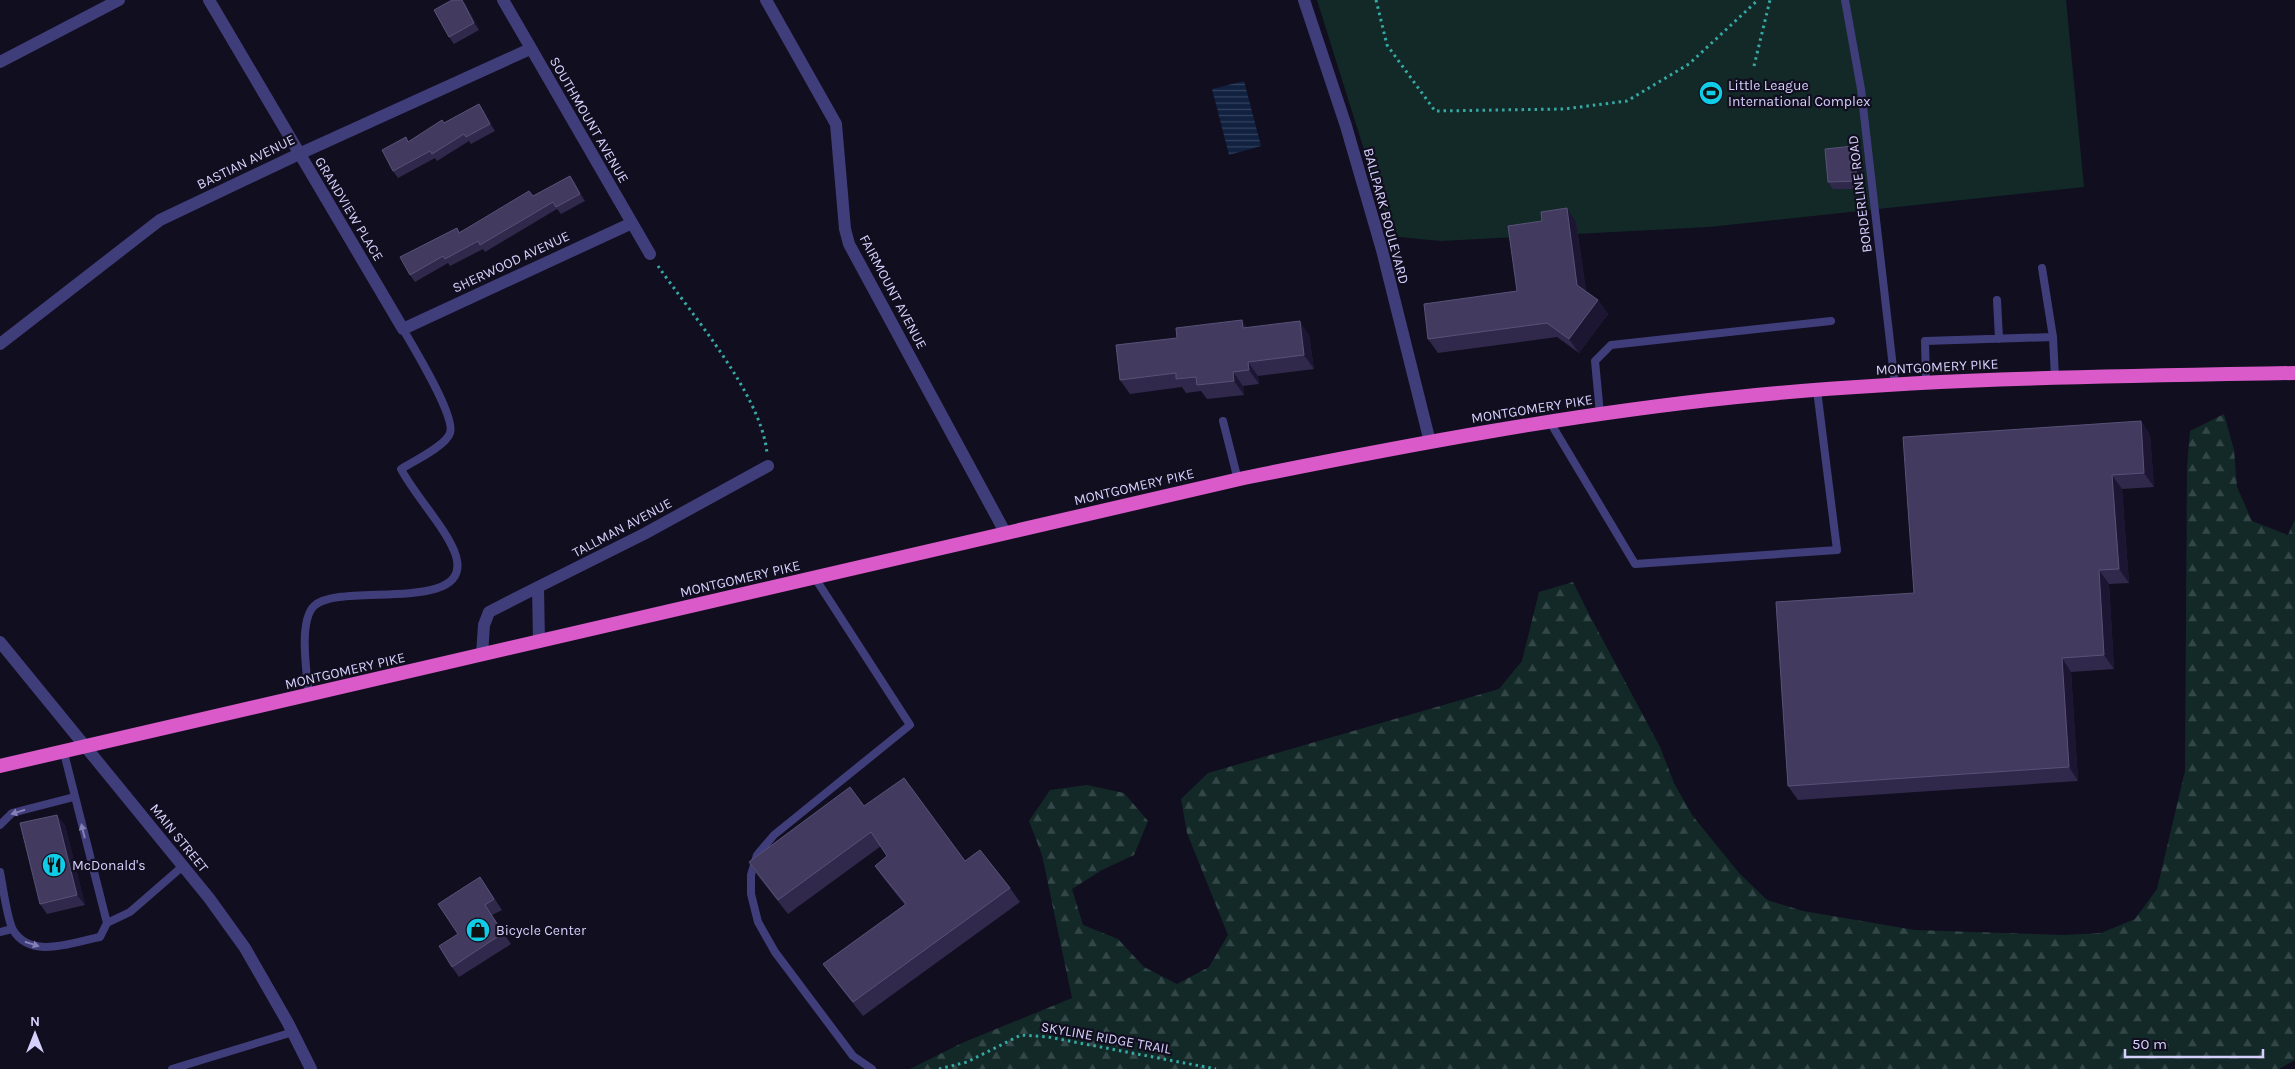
<svg xmlns="http://www.w3.org/2000/svg" width="2295" height="1069" font-family="Karla,sans-serif">
<style>
.forest{fill:url(#forest-firs)}
.park{fill:#122928}
.water{fill:url(#water-rules)}
.lines{fill:none;stroke-linecap:round;stroke-linejoin:round}
.path{stroke:#36a9a5;stroke-width:3;stroke-dasharray:2.5 4;stroke-linecap:butt}
.service{stroke:#403d7b;stroke-width:8}
.minor{stroke:#403d7b;stroke-width:12}
.trunk{stroke:#d95ac8;stroke-width:14}
.wall{fill:#30294c}
.shaded-wall{fill:#1c1632}
.building{fill:#423b5f;stroke:#595278}
.oneway{fill:#847fb5}
.labels{text-anchor:middle;dominant-baseline:central;stroke-width:4.5;stroke-linejoin:round;paint-order:stroke}
.poi-label{font-size:14px;fill:#d6d0fc;stroke:#110e1f;text-anchor:start}
.street-label{font-size:14px;fill:#d6d0fc;stroke:#110e1f}
</style>
<defs>
<pattern id="forest-firs" width="22" height="20" patternUnits="userSpaceOnUse" patternTransform="scale(1.25)"><rect width="22" height="20" fill="#122928"/><path d="M5 1l3.5 6h-7zM16 11l3.5 6h-7z" fill="#344748"/></pattern>
<pattern id="water-rules" width="6" height="5" patternUnits="userSpaceOnUse" patternTransform="scale(1.25)"><rect width="6" height="5" fill="#112241"/><path d="M0 2.5h6" fill="none" stroke="#33415d"/></pattern>
</defs>
<rect width="100%" height="100%" fill="#110e1f"/>
<path class="forest" d="M 2224,414 L 2234,450 L 2237,487 L 2252,521 L 2288,535 L 2295,519 L 2295,1060 L 2279,1069 L 910,1069 L 962,1043 L 1072,998 L 1042,855 L 1029,821 L 1050,790 L 1087,785 L 1124,793 L 1148,821 L 1134,855 L 1102,870 L 1072,889 L 1083,925 L 1118,939 L 1144,967 L 1177,984 L 1209,967 L 1228,935 L 1187,833 L 1181,799 L 1208,773 L 1499,689 L 1522,661 L 1539,592 L 1573,582 L 1590,616 L 1660,747 L 1674,783 L 1692,815 L 1739,873 L 1767,900 L 1803,911 L 1915,930 L 2063,935 L 2101,933 L 2135,919 L 2157,889 L 2185,771 L 2187,467 L 2190,431 Z"/>
<path class="park" d="M 1317,0 L 2066,0 L 2084,187 L 1709,227 L 1441,241 L 1399,237 L 1382,207 Z"/>
<path class="water" d="M 1244,81 L 1261,146 L 1229,155 L 1212,89 Z"/>
<g class="lines">
<path class="path" d="M 1376,0 L 1387,45 L 1435,111 L 1564,109 L 1627,101 L 1689,64 L 1758,0
M 1754,66 L 1770,0
M 658,266 C 692,315 761,394 767,453
M 939,1069 L 967,1062 L 1021,1035 L 1048,1037 L 1216,1069"/>
<path class="service" d="M 1845,0 L 1861,89 L 1895,385
M 2042,268 L 2053,337
M 1997,300 L 1999,339
M 1926,383 L 1925,341 L 2053,337 L 2055,378
M 1600,414 L 1595,361 L 1611,345 L 1831,321
M 1223,421 L 1238,480
M 1550,422 L 1635,564 L 1837,550 L 1817,390
M 815,578 L 910,725 L 774,835 L 757,855 L 751,875 L 751,894 L 758,922 L 775,952 L 853,1056 L 872,1069
M 309,696 C 307,674 298,622 314,606 C 339,581 473,615 456,556 C 448,530 415,496 401,469 C 412,462 446,446 450,433 C 456,416 413,347 403,329
M 0,825 L 12,813 L 74,797
M 0,872 C 3,887 7,919 13,930 C 31,960 73,942 100,937 L 107,923 L 64,753
M 107,923 L 130,912 L 183,866
M 0,932 L 12,929
M 172,1069 L 293,1032"/>
<path class="minor" d="M 209,0 L 403,329 L 632,223
M 503,0 L 650,254
M 766,0 L 836,124 L 845,229 L 849,244 L 1006,534
M 1304,0 L 1346,126 L 1382,250 L 1430,442
M 0,62 L 119,0
M 0,344 L 160,220 L 299,154 L 530,49
M 0,642 L 209,898 L 245,948 L 288,1023 L 311,1069
M 539,642 L 538,587 L 644,534 L 768,466
M 482,655 L 484,625 L 489,612 L 538,587"/>
<path class="trunk" d="M 0,766 L 1244,478 C 1407,445 1571,414 1737,397 C 1922,378 2109,376 2295,373"/>
</g>
<path class="wall" d="M 465,3 L 479,30 L 454,44 L 449,37 Z
M 479,104 L 484,111 L 495,131 L 471,144 L 469,141 L 437,161 L 435,158 L 398,178 L 393,171 L 409,141 Z
M 1854,146 L 1859,154 L 1862,189 L 1833,189 L 1828,182 Z
M 570,176 L 575,183 L 585,201 L 561,214 L 557,209 L 485,252 L 483,249 L 450,266 L 448,263 L 415,282 L 410,275 L 459,232 L 533,196 Z
M 1567,208 L 1576,222 L 1586,291 L 1598,300 L 1608,314 L 1579,353 L 1557,337 L 1438,353 L 1428,339 L 1517,291 L 1542,221 Z
M 1247,327 L 1309,335 L 1314,369 L 1258,376 L 1259,384 L 1243,386 L 1244,395 L 1207,399 L 1201,391 L 1186,393 L 1182,387 L 1130,394 L 1120,380 L 1177,338 Z
M 2141,421 L 2150,435 L 2154,487 L 2122,489 L 2129,583 L 2109,584 L 2114,669 L 2071,672 L 2078,781 L 1798,800 L 1788,786 L 1914,593 Z
M 864,806 L 965,861 L 1010,888 L 1020,902 L 863,1016 L 833,978 L 823,964 L 905,905 L 885,880 L 875,866 L 887,856 L 881,846 L 788,914 L 758,876 L 749,862 Z
M 65,825 L 85,905 L 47,914 L 40,904 Z
M 480,877 L 502,910 L 492,915 L 511,944 L 459,977 L 452,967 L 458,934 Z"/>
<path class="shaded-wall" d="M 462,0 L 465,3 L 479,30 L 474,23 Z
M 479,104 L 484,111 L 495,131 L 490,124 Z
M 1854,146 L 1859,154 L 1862,189 L 1857,181 Z
M 570,176 L 575,183 L 585,201 L 580,194 Z
M 1567,208 L 1576,222 L 1587,299 L 1577,285 Z
M 1598,300 L 1608,314 L 1579,353 L 1569,339 Z
M 1242,320 L 1252,334 L 1243,328 Z
M 1300,321 L 1309,335 L 1314,369 L 1304,355 Z
M 1248,362 L 1258,376 L 1259,384 L 1249,370 Z
M 1233,372 L 1243,386 L 1244,395 L 1234,381 Z
M 2141,421 L 2150,435 L 2154,487 L 2144,473 Z
M 2112,475 L 2122,489 L 2129,583 L 2119,569 Z
M 2099,570 L 2109,584 L 2114,669 L 2104,655 Z
M 2062,658 L 2071,672 L 2078,781 L 2069,767 Z
M 57,815 L 65,825 L 85,905 L 77,895 Z"/>
<path class="building" d="M 452,0 L 462,0 L 474,23 L 449,37 L 434,10 Z
M 479,104 L 490,124 L 466,137 L 464,134 L 432,154 L 430,151 L 393,171 L 382,150 L 406,137 L 408,142 L 442,120 L 444,123 Z
M 1854,146 L 1857,181 L 1828,182 L 1825,149 Z
M 570,176 L 580,194 L 556,207 L 553,202 L 480,245 L 478,241 L 445,259 L 443,256 L 410,275 L 400,257 L 457,228 L 459,233 L 529,191 L 533,196 Z
M 1567,208 L 1577,285 L 1598,300 L 1569,339 L 1547,323 L 1428,339 L 1424,304 L 1517,291 L 1508,226 L 1542,221 L 1541,212 Z
M 1242,320 L 1243,328 L 1300,321 L 1304,355 L 1248,362 L 1249,370 L 1233,372 L 1234,381 L 1197,385 L 1196,377 L 1176,379 L 1176,373 L 1120,380 L 1116,345 L 1177,338 L 1176,328 Z
M 2141,421 L 2144,473 L 2112,475 L 2119,569 L 2099,570 L 2104,655 L 2062,658 L 2069,767 L 1788,786 L 1776,602 L 1914,593 L 1903,437 Z
M 904,778 L 965,861 L 980,850 L 1010,888 L 853,1002 L 823,964 L 906,904 L 875,866 L 887,856 L 871,832 L 778,900 L 749,862 L 850,787 L 864,806 Z
M 57,815 L 77,895 L 40,904 L 20,823 Z
M 480,877 L 494,899 L 485,905 L 503,933 L 452,967 L 439,946 L 458,934 L 438,904 Z"/>
<defs><path id="oneway-solid" d="M-6-.8H1V-3.2L6.5 0L1 3.2V.8H-6Z" transform="scale(1.25)"/></defs>
<g class="oneway">
<use href="#oneway-solid" transform="translate(18 812) rotate(162)"/>
<use href="#oneway-solid" transform="translate(83 831) rotate(-104)"/>
<use href="#oneway-solid" transform="translate(32 944) rotate(17)"/>
</g>
<defs>
<g id="stadium-disc" transform="scale(1.25)"><circle r="9.5" fill="#11cce7" stroke="#110e1f"/><path d="M0-5a6.5 5 0 1 0 0 10a6.5 5 0 1 0 0-10ZM-3.5-1.8h7v3.6h-7Z" fill="#111"/></g>
<g id="restaurant-disc" transform="scale(1.25)"><circle r="9.5" fill="#11cce7" stroke="#110e1f"/><path d="M-5-6h1v4h1v-4h1v4h1v-4h1v5L-1.5 .5V6h-2V.5L-5-1ZM5-6V6H3V1.5H1.5Q1.5-4 5-6Z" fill="#111"/></g>
<g id="shop-disc" transform="scale(1.25)"><circle r="9.5" fill="#11cce7" stroke="#110e1f"/><path d="M-5-2.5h2.3a2.7 3.5 0 0 1 5.4 0H5L5.5 6h-11ZM-1.5-2.5h3a1.5 2.3 0 0 0-3 0Z" fill="#111"/></g>
</defs>
<g fill-rule="evenodd">
<use href="#stadium-disc" x="1711" y="93"/>
<use href="#restaurant-disc" x="54" y="865"/>
<use href="#shop-disc" x="478" y="930"/>
</g>
<g class="labels">
<g class="poi-label">
<text x="1728" y="85">Little League<tspan x="1728" dy="16">International Complex</tspan></text>
<text x="72" y="865">McDonald's</text>
<text x="496" y="930">Bicycle Center</text>
</g>
<g class="street-label">
<text transform="translate(589 120) rotate(60)">SOUTHMOUNT AVENUE</text>
<text transform="translate(246 162) rotate(-26)">BASTIAN AVENUE</text>
<text transform="translate(1860 194) rotate(-97)">BORDERLINE ROAD</text>
<text transform="translate(349 209) rotate(59)">GRANDVIEW PLACE</text>
<text transform="translate(1386 216) rotate(75)">BALLPARK BOULEVARD</text>
<text transform="translate(511 262) rotate(-25)">SHERWOOD AVENUE</text>
<text transform="translate(893 292) rotate(62)">FAIRMOUNT AVENUE</text>
<text transform="translate(1937 367) rotate(-3)">MONTGOMERY PIKE</text>
<text transform="translate(1532 409) rotate(-9)">MONTGOMERY PIKE</text>
<text transform="translate(1134 487) rotate(-13)">MONTGOMERY PIKE</text>
<text transform="translate(622 528) rotate(-28)">TALLMAN AVENUE</text>
<text transform="translate(740 579) rotate(-13)">MONTGOMERY PIKE</text>
<text transform="translate(345 671) rotate(-13)">MONTGOMERY PIKE</text>
<text transform="translate(179 838) rotate(51)">MAIN STREET</text>
<text transform="translate(1106 1038) rotate(10)">SKYLINE RIDGE TRAIL</text>
</g>
</g>
<g transform="translate(35 1034)" stroke="#110e1f" stroke-width="4" paint-order="stroke">
<path d="M0-4L9 19L0 12L-9 19Z" fill="#d6d0fc"/>
<text y="-8" font-size="14" font-weight="bold" text-anchor="middle" fill="#d6d0fc">N</text>
</g>
<path d="M2125 1049v8h138v-8" fill="none" stroke="#d6d0fc" stroke-width="2.5"/>
<text x="2132" y="1049" font-size="15" fill="#d6d0fc" stroke="#110e1f" stroke-width="4" paint-order="stroke">50 m</text>
</svg>
